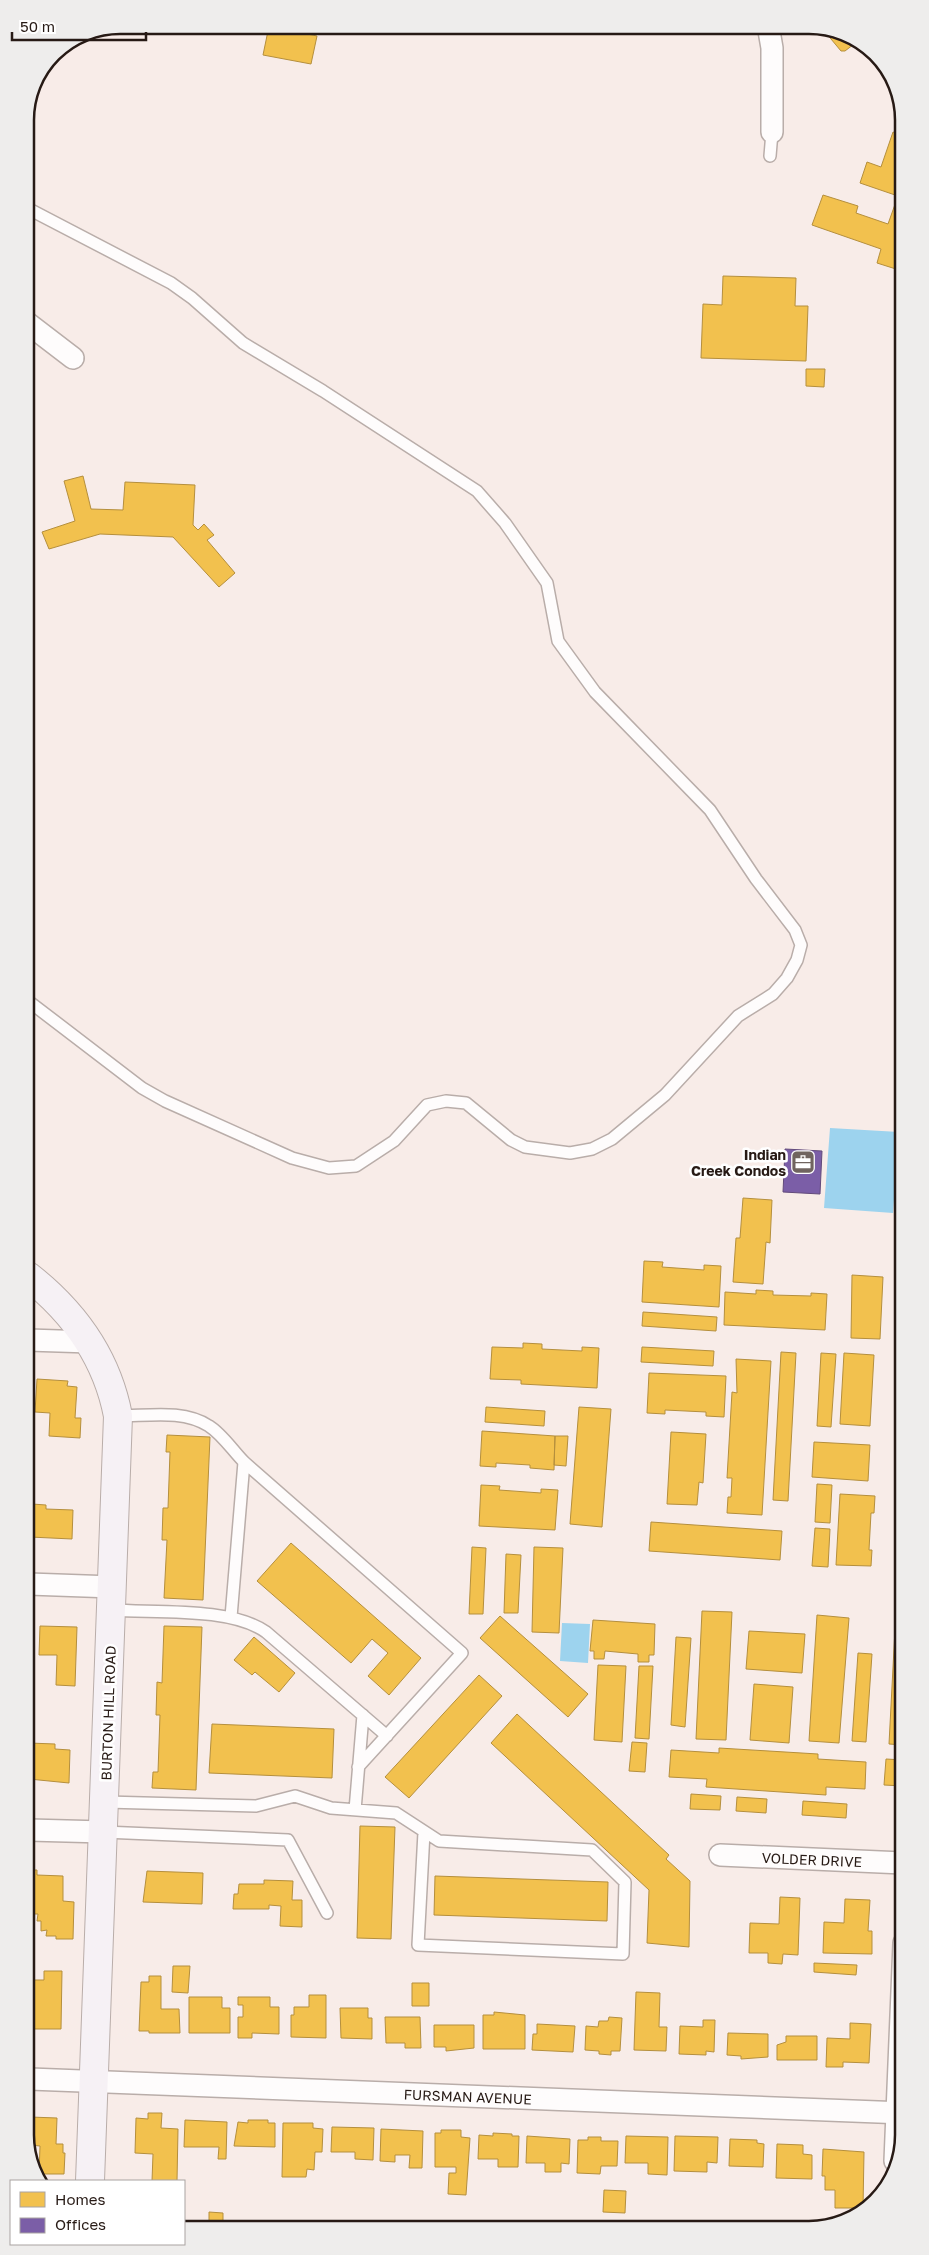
<svg xmlns="http://www.w3.org/2000/svg" width="929" height="2255" font-family="'Golos Text',sans-serif">
<style>
.water{fill:#9dd3ee}
.homes{fill:#f2c14e;stroke:#b58f3d}
.offices{fill:#7b5ea7;stroke:#624a7b}
.lines{fill:none;stroke-linecap:round;stroke-linejoin:round}
.lane-casing{stroke:#b9ada9;stroke-width:14}
.street-casing{stroke:#b9ada9;stroke-width:24}
.secondary-casing{stroke:#b9ada9;stroke-width:30}
.lane{stroke:#fefcfc;stroke-width:11}
.street{stroke:#fefcfc;stroke-width:21}
.secondary{stroke:#f6f1f5;stroke-width:28}
.labels{text-anchor:middle;dominant-baseline:central;stroke-width:5;stroke-linejoin:round;paint-order:stroke}
.poi-label{font-size:14px;font-weight:bold;fill:#271a15;stroke:#fff;text-anchor:end}
.street-label{font-size:14px;fill:#271a15;stroke:#fff}
.rim{fill:none;stroke:#271a15;stroke-width:2.5}
</style>
<rect width="100%" height="100%" fill="#f8ece8"/>
<path class="water" d="M 830,1128 L 899,1132 L 893,1213 L 824,1208 Z
M 562,1623 L 590,1624 L 588,1663 L 560,1661 Z"/>
<path class="homes" d="M 269,26 L 317,36 L 311,64 L 263,55 Z
M 829,30 L 858,41 L 845,51 L 841,51 L 826,33 Z
M 893,132 L 899,134 L 899,270 L 877,263 L 881,249 L 812,225 L 823,195 L 858,206 L 856,213 L 888,224 L 898,196 L 860,183 L 867,162 L 881,167 Z
M 723,276 L 796,278 L 795,306 L 808,306 L 806,361 L 701,358 L 703,304 L 722,305 Z
M 806,369 L 825,369 L 824,387 L 806,386 Z
M 83,476 L 91,509 L 123,510 L 125,482 L 195,485 L 193,525 L 198,530 L 204,524 L 214,535 L 207,540 L 235,573 L 219,587 L 173,537 L 100,534 L 49,549 L 42,532 L 75,521 L 64,481 Z
M 743,1198 L 772,1200 L 770,1243 L 766,1242 L 763,1284 L 733,1282 L 736,1238 L 740,1238 Z
M 644,1261 L 663,1262 L 662,1267 L 704,1270 L 704,1265 L 721,1266 L 719,1307 L 642,1302 Z
M 852,1275 L 883,1277 L 880,1339 L 851,1338 Z
M 756,1290 L 773,1291 L 773,1295 L 811,1296 L 811,1293 L 827,1294 L 825,1330 L 724,1325 L 725,1292 L 756,1294 Z
M 643,1312 L 717,1317 L 716,1331 L 642,1326 Z
M 523,1343 L 542,1344 L 542,1349 L 582,1351 L 582,1347 L 599,1348 L 597,1388 L 521,1384 L 521,1380 L 490,1379 L 492,1347 L 523,1348 Z
M 642,1347 L 714,1351 L 713,1366 L 641,1362 Z
M 781,1352 L 796,1353 L 788,1501 L 773,1500 Z
M 821,1353 L 836,1354 L 831,1427 L 817,1426 Z
M 844,1353 L 874,1355 L 870,1426 L 840,1424 Z
M 736,1359 L 771,1361 L 762,1515 L 727,1513 L 728,1497 L 731,1497 L 732,1478 L 727,1478 L 732,1392 L 737,1393 Z
M 649,1373 L 726,1376 L 724,1417 L 706,1416 L 706,1412 L 665,1410 L 665,1414 L 647,1413 Z
M 37,1379 L 68,1381 L 67,1386 L 77,1387 L 75,1418 L 81,1418 L 80,1438 L 49,1436 L 50,1413 L 35,1412 Z
M 486,1407 L 545,1411 L 544,1426 L 485,1422 Z
M 579,1407 L 611,1409 L 602,1527 L 570,1524 Z
M 482,1431 L 555,1436 L 554,1470 L 530,1468 L 530,1465 L 496,1463 L 496,1467 L 480,1466 Z
M 671,1432 L 706,1434 L 703,1483 L 699,1482 L 697,1505 L 667,1504 Z
M 167,1435 L 210,1437 L 203,1600 L 164,1598 L 167,1540 L 162,1540 L 163,1508 L 168,1508 L 170,1452 L 166,1452 Z
M 555,1436 L 568,1436 L 566,1466 L 554,1465 Z
M 814,1442 L 870,1445 L 868,1481 L 812,1477 Z
M 817,1484 L 832,1485 L 830,1523 L 815,1522 Z
M 481,1485 L 500,1486 L 499,1490 L 541,1493 L 541,1489 L 558,1490 L 555,1530 L 479,1526 Z
M 840,1494 L 875,1496 L 874,1513 L 871,1513 L 869,1550 L 872,1550 L 871,1566 L 836,1565 Z
M 32,1504 L 46,1505 L 46,1509 L 73,1510 L 72,1539 L 30,1537 Z
M 651,1522 L 782,1531 L 780,1560 L 649,1551 Z
M 815,1528 L 830,1529 L 828,1567 L 812,1566 Z
M 291,1543 L 421,1658 L 389,1695 L 368,1676 L 388,1653 L 372,1639 L 351,1663 L 257,1581 Z
M 472,1547 L 486,1548 L 483,1614 L 469,1614 Z
M 534,1547 L 563,1548 L 559,1633 L 532,1632 Z
M 506,1554 L 521,1555 L 518,1613 L 504,1613 Z
M 702,1611 L 732,1612 L 726,1740 L 696,1739 Z
M 817,1615 L 849,1618 L 839,1743 L 809,1741 Z
M 500,1616 L 588,1694 L 568,1717 L 480,1638 Z
M 593,1620 L 655,1624 L 654,1655 L 649,1655 L 649,1662 L 638,1662 L 638,1654 L 605,1651 L 604,1659 L 594,1659 L 594,1651 L 590,1651 Z
M 29,1625 L 32,1625 L 31,1663 L 29,1663 Z
M 40,1626 L 77,1627 L 75,1686 L 56,1685 L 57,1655 L 39,1655 Z
M 164,1626 L 202,1627 L 196,1790 L 152,1788 L 153,1772 L 158,1772 L 160,1715 L 156,1715 L 157,1682 L 162,1683 Z
M 895,1629 L 903,1630 L 903,1745 L 889,1744 Z
M 749,1631 L 805,1634 L 802,1673 L 746,1669 Z
M 254,1637 L 295,1673 L 279,1692 L 255,1672 L 252,1675 L 234,1660 Z
M 676,1637 L 691,1638 L 685,1727 L 671,1725 Z
M 858,1653 L 872,1654 L 866,1742 L 852,1741 Z
M 598,1665 L 626,1666 L 622,1742 L 594,1740 Z
M 639,1666 L 653,1666 L 649,1739 L 635,1738 Z
M 479,1675 L 502,1696 L 409,1798 L 385,1777 Z
M 754,1684 L 793,1687 L 789,1743 L 750,1740 Z
M 517,1714 L 669,1855 L 666,1859 L 690,1881 L 689,1947 L 647,1943 L 649,1890 L 491,1743 Z
M 212,1724 L 334,1729 L 332,1778 L 209,1773 Z
M 632,1742 L 647,1743 L 645,1772 L 629,1771 Z
M 29,1743 L 55,1744 L 55,1749 L 70,1750 L 69,1783 L 29,1779 Z
M 719,1748 L 818,1754 L 818,1759 L 866,1762 L 865,1789 L 826,1787 L 826,1795 L 706,1787 L 707,1779 L 669,1777 L 671,1750 L 719,1753 Z
M 886,1759 L 903,1760 L 903,1786 L 884,1785 Z
M 691,1794 L 721,1796 L 720,1810 L 690,1809 Z
M 737,1797 L 767,1799 L 766,1813 L 736,1811 Z
M 803,1801 L 847,1804 L 846,1818 L 802,1815 Z
M 360,1826 L 395,1827 L 391,1939 L 357,1938 Z
M 29,1870 L 37,1870 L 37,1875 L 63,1876 L 63,1901 L 74,1902 L 73,1939 L 56,1939 L 56,1936 L 46,1936 L 47,1930 L 41,1931 L 41,1921 L 37,1921 L 38,1914 L 29,1914 Z
M 147,1871 L 203,1873 L 202,1904 L 143,1902 Z
M 435,1876 L 608,1882 L 607,1921 L 434,1915 Z
M 264,1880 L 293,1881 L 292,1900 L 302,1900 L 302,1927 L 280,1926 L 281,1906 L 269,1905 L 269,1909 L 233,1909 L 234,1894 L 238,1894 L 239,1884 L 264,1884 Z
M 780,1897 L 800,1898 L 798,1955 L 783,1954 L 782,1964 L 768,1963 L 768,1953 L 749,1953 L 750,1923 L 779,1924 Z
M 845,1899 L 870,1900 L 868,1931 L 872,1931 L 872,1954 L 823,1953 L 824,1922 L 844,1923 Z
M 814,1963 L 857,1965 L 856,1975 L 814,1972 Z
M 173,1966 L 190,1966 L 188,1993 L 172,1992 Z
M 44,1971 L 62,1971 L 61,2029 L 30,2029 L 31,1980 L 44,1980 Z
M 149,1976 L 161,1976 L 161,2009 L 179,2009 L 180,2033 L 149,2033 L 149,2031 L 139,2031 L 141,1982 L 149,1982 Z
M 412,1983 L 429,1983 L 429,2006 L 412,2006 Z
M 636,1992 L 660,1993 L 659,2027 L 667,2027 L 666,2051 L 634,2050 Z
M 309,1995 L 326,1995 L 326,2038 L 291,2037 L 291,2015 L 294,2015 L 294,2007 L 309,2007 Z
M 189,1997 L 222,1997 L 222,2008 L 230,2008 L 230,2033 L 189,2033 Z
M 238,1997 L 270,1997 L 270,2007 L 279,2007 L 279,2034 L 252,2033 L 252,2038 L 238,2038 L 238,2017 L 243,2017 L 243,2005 L 238,2005 Z
M 340,2008 L 368,2008 L 368,2018 L 372,2018 L 372,2039 L 341,2038 Z
M 494,2012 L 525,2015 L 525,2049 L 483,2049 L 483,2015 L 494,2015 Z
M 385,2017 L 420,2017 L 421,2048 L 405,2048 L 405,2043 L 386,2043 Z
M 609,2017 L 622,2018 L 620,2051 L 611,2051 L 611,2055 L 599,2054 L 599,2051 L 585,2050 L 586,2026 L 598,2027 L 599,2021 L 608,2021 Z
M 703,2020 L 715,2020 L 714,2052 L 706,2051 L 706,2055 L 679,2054 L 680,2026 L 703,2027 Z
M 850,2023 L 871,2024 L 869,2063 L 843,2062 L 843,2067 L 826,2067 L 827,2038 L 850,2039 Z
M 537,2024 L 575,2026 L 573,2052 L 532,2050 L 533,2034 L 537,2034 Z
M 434,2025 L 474,2025 L 474,2048 L 446,2051 L 446,2047 L 434,2047 Z
M 728,2033 L 768,2034 L 768,2057 L 741,2059 L 741,2056 L 727,2055 Z
M 786,2036 L 817,2036 L 817,2060 L 777,2060 L 777,2045 L 786,2042 Z
M 148,2113 L 162,2113 L 161,2128 L 178,2129 L 177,2181 L 152,2181 L 153,2154 L 135,2153 L 136,2118 L 148,2119 Z
M 30,2117 L 57,2118 L 56,2144 L 63,2144 L 63,2153 L 65,2153 L 64,2174 L 39,2174 L 40,2146 L 30,2145 Z
M 185,2120 L 227,2122 L 226,2159 L 218,2159 L 219,2147 L 184,2147 Z
M 248,2120 L 268,2120 L 268,2123 L 275,2123 L 275,2147 L 234,2146 L 238,2122 L 248,2123 Z
M 283,2123 L 313,2123 L 313,2128 L 323,2129 L 322,2152 L 315,2152 L 314,2170 L 307,2169 L 306,2177 L 282,2177 Z
M 332,2127 L 374,2128 L 373,2160 L 355,2159 L 355,2152 L 331,2152 Z
M 381,2129 L 423,2131 L 422,2168 L 409,2168 L 410,2155 L 395,2155 L 395,2162 L 380,2161 Z
M 441,2130 L 461,2130 L 461,2137 L 470,2138 L 466,2195 L 448,2194 L 449,2173 L 456,2173 L 456,2167 L 435,2167 L 435,2133 L 441,2133 Z
M 493,2133 L 512,2134 L 512,2136 L 519,2136 L 518,2167 L 498,2167 L 498,2159 L 478,2159 L 479,2135 L 493,2136 Z
M 527,2136 L 570,2139 L 569,2164 L 561,2163 L 561,2172 L 545,2172 L 545,2163 L 526,2163 Z
M 626,2136 L 668,2137 L 667,2175 L 648,2174 L 648,2163 L 625,2163 Z
M 675,2136 L 718,2137 L 717,2163 L 707,2162 L 707,2172 L 674,2171 Z
M 588,2137 L 601,2137 L 601,2141 L 618,2141 L 617,2166 L 601,2166 L 600,2174 L 577,2173 L 578,2140 L 588,2140 Z
M 730,2139 L 757,2140 L 757,2143 L 764,2144 L 763,2167 L 729,2166 Z
M 777,2144 L 803,2145 L 803,2154 L 812,2155 L 812,2179 L 776,2178 Z
M 823,2149 L 864,2152 L 863,2208 L 835,2208 L 835,2190 L 825,2190 L 825,2176 L 822,2176 Z
M 604,2190 L 626,2191 L 625,2213 L 603,2212 Z
M 209,2212 L 223,2213 L 223,2229 L 209,2229 Z"/>
<path class="offices" d="M 785,1149 L 822,1151 L 820,1194 L 783,1192 Z"/>
<g class="lines">
<g class="lane-casing">
<path id="lane" d="M 770,156 L 772,132
M 25,207 L 171,283 L 192,298 L 243,343 L 323,391 L 477,491 L 505,523 L 547,583 L 558,641 L 595,692 L 710,810 L 756,879 L 795,930 L 801,945 L 797,960 L 787,978 L 773,994 L 738,1016 L 665,1095 L 612,1139 L 592,1149 L 570,1153 L 525,1147 L 511,1140 L 466,1103 L 446,1101 L 427,1105 L 394,1141 L 356,1166 L 329,1168 L 292,1158 L 165,1101 L 142,1088 L 27,1000
M 118,1416 C 148,1416 183,1409 209,1426 C 222,1434 233,1451 244,1462 L 231,1617
M 244,1462 L 462,1653 L 358,1767
M 112,1610 C 156,1613 231,1607 266,1632 L 387,1736
M 106,1802 L 256,1806 L 295,1796 L 331,1808 L 396,1813 L 439,1841 L 592,1850 L 625,1882 L 623,1954 L 418,1945 L 424,1832
M 355,1810 L 363,1715
M 104,1832 L 288,1840 L 327,1913"/>
</g>
<g class="street-casing">
<g id="street">
<path d="M 768,25 L 772,48 L 772,132"/>
<path d="M 26,322 L 73,358"/>
<path d="M 28,1340 L 90,1342"/>
<path d="M 29,1584 L 113,1587"/>
<path d="M 29,1830 L 104,1832"/>
<path id="s1" d="M 720,1855 L 903,1863"/>
<path id="s2" d="M 30,2079 L 904,2113"/>
<path d="M 895,2161 L 904,1943"/>
</g>
</g>
<g class="secondary-casing">
<path id="secondary" d="M 28,1276 C 74,1312 107,1358 118,1416 L 90,2181"/>
</g>
<use href="#lane" class="lane"/>
<use href="#street" class="street"/>
<use href="#secondary" class="secondary"/>
</g>
<defs>
<g id="office-square" transform="scale(1.25)"><rect x="-9" y="-9" width="18" height="18" rx="4" fill="#70645f" stroke="#fff"/><path d="M-6-3h4V-5.5h4V-3h4V5H-6ZM-1-4.5V-3h2v-1.5ZM-6 0V1H6V0Z" fill="#fff"/></g>
</defs>
<g fill-rule="evenodd">
<use href="#office-square" x="803" y="1162"/>
</g>
<g class="labels">
<g class="poi-label">
<text x="786" y="1154">Indian<tspan x="786" dy="16">Creek Condos</tspan></text>
</g>
<g class="street-label">
<text transform="translate(108 1713) rotate(-88)">BURTON HILL ROAD</text>
<text stroke="none"><textPath href="#s1" startOffset="92">VOLDER DRIVE</textPath></text>
<text stroke="none"><textPath href="#s2" startOffset="438">FURSMAN AVENUE</textPath></text>
</g>
</g>
<path d="M0 0H929V2255H0ZM120 34H809A86 86 0 0 1 895 120V2135A86 86 0 0 1 809 2221H120A86 86 0 0 1 34 2135V120A86 86 0 0 1 120 34Z" fill="#eeedec" fill-rule="evenodd"/>
<path class="rim" d="M120 34H809A86 86 0 0 1 895 120V2135A86 86 0 0 1 809 2221H120A86 86 0 0 1 34 2135V120A86 86 0 0 1 120 34Z"/>
<rect x="10" y="2180" width="175" height="65" fill="#ffffff" stroke="#a9a3a1"/>
<rect x="20" y="2192" width="25" height="15" fill="#f2c14e" stroke="#a9a3a1"/>
<text x="55" y="2205" font-size="15" fill="#271a15">Homes</text>
<rect x="20" y="2218" width="25" height="15" fill="#7b5ea7" stroke="#a9a3a1"/>
<text x="55" y="2230" font-size="15" fill="#271a15">Offices</text>
<path d="M12 32v8h134v-8" fill="none" stroke="#271a15" stroke-width="2.5"/>
<text x="20" y="32" font-size="15" fill="#271a15" stroke="#ffffff" stroke-width="4" paint-order="stroke">50 m</text>
</svg>
